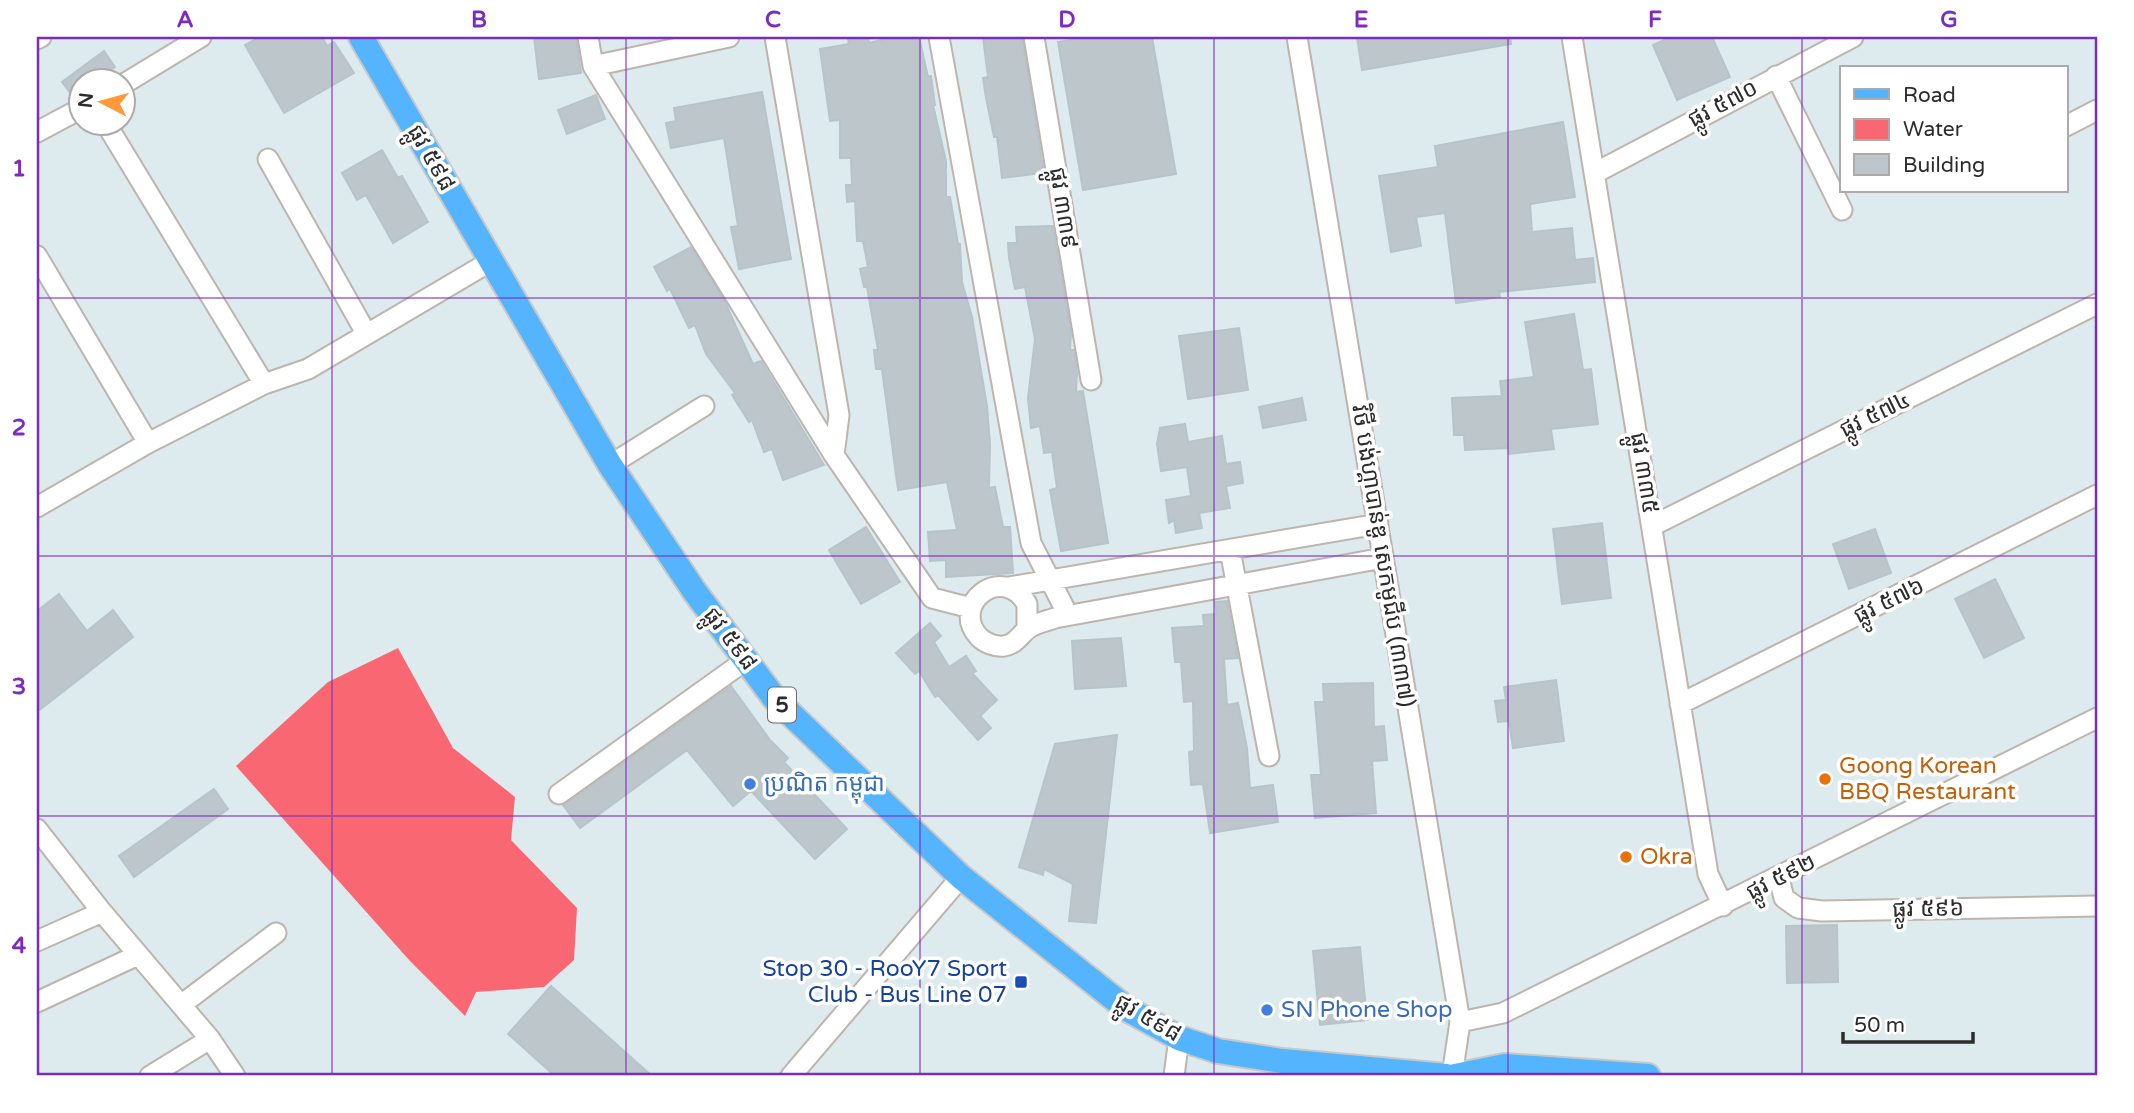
<svg xmlns="http://www.w3.org/2000/svg" width="2134" height="1113" font-family="'Varela Round','Noto Sans Khmer',sans-serif">
<style>
.water{fill:#f96872}
.building{fill:#bdc6ca;stroke:#b6c4cb;stroke-width:2}
.lines{fill:none;stroke-linecap:round;stroke-linejoin:round}
.minor-casing{stroke:#bdb5ad;stroke-width:23}
.major-casing{stroke:#c8c8c8;stroke-width:28}
.minor{stroke:#fff;stroke-width:19}
.major{stroke:#54b4fd;stroke-width:24}
.grid{fill:none;stroke:#7b2cbf;stroke-width:2;stroke-opacity:0.55}
.food-dot{fill:#e8710a;stroke:#fff;stroke-width:2.5}
.shop-dot{fill:#3f7fe0;stroke:#fff;stroke-width:2.5}
.transit-dot{fill:#1a4fb4;stroke:#fff;stroke-width:2.5}
.labels{text-anchor:middle;dominant-baseline:central;stroke-width:7;stroke-linejoin:round;paint-order:stroke}
.shield{fill:#fff;stroke:#6b6b6b;stroke-width:2}
.shield-label{font-size:21px;font-weight:bold;fill:#2c2c2c}
.street-label{font-size:23px;fill:#2c2c2c;stroke:#fff}
.food-label{font-size:23px;fill:#c56008;stroke:#fff;text-anchor:start}
.shop-label{font-size:23px;fill:#366cbe;stroke:#fff;text-anchor:start}
.transit-label{font-size:23px;fill:#164399;stroke:#fff;text-anchor:end}
.neatline{fill:none;stroke:#7b2cbf;stroke-width:2.5}
.grid-label{font-size:23px;text-anchor:middle;font-weight:bold;fill:#7b2cbf}
</style>
<rect width="100%" height="100%" fill="#ddebef"/>
<path class="water" d="M 398,648 L 453,748 L 515,797 L 511,840 L 577,908 L 574,960 L 544,987 L 476,992 L 465,1016 L 410,961 L 236,766 L 328,682 Z"/>
<path class="building" d="M 260,37 L 322,37 L 327,46 L 334,42 L 354,73 L 284,113 L 245,45 Z
M 534,37 L 576,37 L 581,73 L 539,79 Z
M 860,37 L 868,37 L 869,43 L 894,37 L 919,37 L 928,77 L 931,76 L 935,105 L 933,105 L 946,161 L 946,197 L 950,197 L 958,244 L 960,244 L 962,282 L 972,317 L 987,406 L 990,444 L 989,488 L 995,487 L 1003,527 L 1010,527 L 1013,573 L 946,577 L 946,560 L 930,561 L 928,532 L 957,530 L 947,482 L 898,490 L 882,369 L 876,369 L 874,350 L 878,350 L 867,287 L 864,287 L 860,269 L 868,267 L 863,241 L 857,241 L 855,201 L 847,202 L 846,185 L 852,185 L 851,158 L 840,158 L 840,120 L 830,121 L 820,49 L 849,44 L 848,39 Z
M 983,37 L 1022,37 L 1044,173 L 1002,178 L 997,137 L 994,137 L 986,98 L 983,78 L 988,77 Z
M 1090,37 L 1152,37 L 1176,174 L 1083,190 L 1058,42 Z
M 1357,37 L 1510,37 L 1511,44 L 1362,70 Z
M 1671,37 L 1712,37 L 1730,77 L 1677,100 L 1653,45 Z
M 104,51 L 115,67 L 96,80 L 80,80 L 80,97 L 74,98 L 62,82 Z
M 762,92 L 791,259 L 739,269 L 731,227 L 738,226 L 724,138 L 671,148 L 666,123 L 676,121 L 674,108 Z
M 596,95 L 605,119 L 567,134 L 558,110 Z
M 1563,122 L 1575,197 L 1530,204 L 1532,232 L 1572,228 L 1575,260 L 1593,258 L 1595,282 L 1499,292 L 1500,297 L 1456,303 L 1445,213 L 1416,217 L 1421,246 L 1391,252 L 1379,176 L 1438,167 L 1435,146 Z
M 382,150 L 398,178 L 402,176 L 428,222 L 393,243 L 366,195 L 357,200 L 342,173 Z
M 1053,226 L 1071,333 L 1070,350 L 1074,350 L 1077,373 L 1076,392 L 1083,391 L 1108,543 L 1061,551 L 1050,490 L 1057,488 L 1052,452 L 1044,453 L 1040,426 L 1031,428 L 1028,398 L 1035,339 L 1025,287 L 1015,289 L 1009,258 L 1008,243 L 1017,243 L 1016,227 Z
M 691,247 L 724,300 L 753,364 L 761,361 L 824,465 L 783,480 L 772,449 L 764,452 L 752,420 L 749,422 L 732,395 L 735,393 L 706,354 L 695,325 L 689,328 L 670,289 L 667,291 L 654,267 Z
M 1574,314 L 1583,370 L 1591,369 L 1598,424 L 1551,429 L 1554,449 L 1509,454 L 1508,448 L 1465,450 L 1464,435 L 1454,435 L 1452,398 L 1502,396 L 1500,381 L 1534,377 L 1525,322 Z
M 1239,328 L 1248,390 L 1188,399 L 1179,336 Z
M 1302,398 L 1306,420 L 1263,428 L 1259,407 Z
M 1185,424 L 1188,442 L 1222,436 L 1226,464 L 1240,462 L 1243,483 L 1226,486 L 1230,508 L 1199,513 L 1202,528 L 1176,533 L 1174,520 L 1169,523 L 1166,500 L 1191,496 L 1187,467 L 1161,471 L 1157,444 L 1160,428 Z
M 1602,523 L 1611,598 L 1562,604 L 1553,529 Z
M 866,527 L 900,582 L 861,604 L 829,550 Z
M 1875,529 L 1891,573 L 1849,589 L 1833,544 Z
M 1995,579 L 2024,638 L 1984,658 L 1955,599 Z
M 59,594 L 87,631 L 113,610 L 133,637 L 37,712 L 37,611 Z
M 1227,601 L 1238,658 L 1224,659 L 1227,705 L 1238,703 L 1247,748 L 1250,788 L 1273,785 L 1278,822 L 1210,833 L 1203,784 L 1191,785 L 1189,752 L 1194,751 L 1193,701 L 1184,702 L 1181,662 L 1175,662 L 1172,628 L 1204,626 L 1203,615 L 1216,614 L 1215,602 Z
M 930,623 L 941,636 L 934,642 L 949,667 L 966,656 L 976,671 L 972,673 L 997,700 L 980,716 L 991,728 L 978,740 L 938,695 L 935,697 L 919,671 L 915,674 L 896,653 Z
M 1121,638 L 1126,686 L 1075,689 L 1072,641 Z
M 1556,680 L 1564,741 L 1513,748 L 1509,721 L 1498,722 L 1495,701 L 1506,700 L 1504,687 Z
M 1373,683 L 1374,727 L 1384,726 L 1387,760 L 1372,761 L 1376,813 L 1315,818 L 1311,775 L 1321,775 L 1315,702 L 1324,702 L 1323,684 Z
M 731,686 L 770,740 L 788,758 L 784,762 L 847,829 L 815,859 L 751,791 L 733,806 L 687,750 L 580,828 L 563,805 Z
M 1117,735 L 1096,923 L 1069,921 L 1073,884 L 1044,869 L 1043,875 L 1019,867 L 1055,744 Z
M 214,789 L 228,809 L 134,877 L 119,856 Z
M 1837,925 L 1838,982 L 1787,983 L 1786,926 Z
M 1360,947 L 1367,1020 L 1320,1025 L 1313,951 Z
M 551,986 L 652,1076 L 555,1076 L 508,1034 Z"/>
<g class="lines">
<g class="minor-casing">
<path id="minor" d="M 588,37 L 593,66 L 834,455 L 932,598 L 971,608
M 775,37 L 839,415 L 834,455
M 939,37 L 1031,543 L 1068,615
M 1034,37 L 1091,380
M 1297,37 L 1460,1022 L 1452,1076
M 1572,37 L 1708,874 L 1723,906
M 37,39 L 41,37
M 593,66 L 729,37
M 1776,76 L 1842,210
M 122,85 L 201,37
M 105,122 L 264,384
M 2066,126 L 2097,110
M 37,132 L 80,109
M 268,159 L 366,333
M 1595,173 L 1853,37
M 37,256 L 148,443
M 610,465 L 704,406
M 37,507 L 148,443 L 264,384 L 308,369 L 491,261
M 1652,526 L 2097,304
M 1230,550 L 1269,756
M 1009,587 L 1378,524
M 1027,628 L 1027,604 C 1002,562 949,605 979,637 C 985,643 995,647 1004,646 C 1017,644 1020,634 1029,628 C 1036,623 1047,621 1055,618 L 1383,558
M 1680,704 L 2097,495
M 559,794 L 746,660
M 37,829 L 102,912 L 210,1039 L 235,1076
M 1779,878 L 1784,898 L 1798,908 L 1822,911 L 2097,906
M 37,941 L 102,912
M 37,1002 L 138,955
M 181,1005 L 276,933
M 1460,1022 L 1503,1013 L 2097,718
M 150,1076 L 210,1039
M 791,1076 L 961,877
M 1174,1076 L 1179,1038"/>
</g>
<g class="major-casing">
<path id="major" d="M 361,37 L 610,465 L 695,592 L 775,699 L 961,877 L 1127,1009 L 1179,1038 L 1218,1051 L 1282,1061 L 1446,1076
M 1455,1076 L 1505,1066 L 1648,1076"/>
</g>
<use href="#minor" class="minor"/>
<use href="#major" class="major"/>
</g>
<path class="grid" d="M 332,37 L 332,1076M 626,37 L 626,1076M 920,37 L 920,1076M 1214,37 L 1214,1076M 1508,37 L 1508,1076M 1802,37 L 1802,1076M 37,298 L 2097,298M 37,556 L 2097,556M 37,816 L 2097,816"/>
<g class="food-dot">
<circle cx="1825" cy="779" r="7"/>
<circle cx="1626" cy="857" r="7"/>
</g>
<g class="shop-dot">
<circle cx="750" cy="784" r="7"/>
<circle cx="1267" cy="1010" r="7"/>
</g>
<rect class="transit-dot" x="1014" y="975" width="14" height="14" rx="3.5"/>
<g class="labels">
<rect class="shield" x="768" y="687.5" width="28" height="35" rx="5"/>
<g class="shield-label">
<text x="782" y="705">5</text>
</g>
<g class="street-label">
<text transform="translate(1723 104) rotate(-28)">ផ្លូវ ៥៧០</text>
<text transform="translate(431 158) rotate(60)">ផ្លូវ ៥៩៨</text>
<text transform="translate(1063 208) rotate(81)">ផ្លូវ ៣៣៩</text>
<text transform="translate(1875 415) rotate(-26)">ផ្លូវ ៥៧៤</text>
<text transform="translate(1644 473) rotate(81)">ផ្លូវ ៣៣៥</text>
<text transform="translate(1383 556) rotate(81)">វិថី បង់ហ្គាបាន់ឌូ សេកមូជីប (៣៣៧)</text>
<text transform="translate(1889 601) rotate(-26)">ផ្លូវ ៥៧៦</text>
<text transform="translate(730 639) rotate(53)">ផ្លូវ ៥៩៨</text>
<text transform="translate(1781 877) rotate(-27)">ផ្លូវ ៥៩២</text>
<text transform="translate(1928 909) rotate(-1)">ផ្លូវ ៥៩៦</text>
<text transform="translate(1148 1018) rotate(30)">ផ្លូវ ៥៩៨</text>
</g>
<g class="food-label">
<text x="1839" y="766">Goong Korean<tspan x="1839" dy="26">BBQ Restaurant</tspan></text>
<text x="1640" y="857">Okra</text>
</g>
<g class="shop-label">
<text x="764" y="784">ប្រណិត កម្ពុជា</text>
<text x="1281" y="1010">SN Phone Shop</text>
</g>
<g class="transit-label">
<text x="1007" y="969">Stop 30 - RooY7 Sport<tspan x="1007" dy="26">Club - Bus Line 07</tspan></text>
</g>
</g>
<rect width="2134" height="1113" fill="none" stroke="#ffffff" stroke-width="77"/>
<rect x="1840" y="66" width="228" height="126" fill="#ffffff" stroke="#ababab" stroke-width="2"/>
<rect x="1854" y="89" width="35" height="10" fill="#54b4fd" stroke="#ababab" stroke-width="2"/>
<text x="1903" y="102" font-size="21" fill="#2c2c2c">Road</text>
<rect x="1854" y="119" width="35" height="21" fill="#f96872" stroke="#ababab" stroke-width="2"/>
<text x="1903" y="136" font-size="21" fill="#2c2c2c">Water</text>
<rect x="1854" y="154" width="35" height="21" fill="#bdc6ca" stroke="#ababab" stroke-width="2"/>
<text x="1903" y="172" font-size="21" fill="#2c2c2c">Building</text>
<g transform="translate(102 102) rotate(276)"><circle r="33" fill="#ffffff" stroke="#ababab" stroke-width="2"/>
<path d="M0-5L12 26L0 18L-12 26Z" fill="#ff993a"/>
<text y="-10" font-size="19" font-weight="bold" text-anchor="middle" fill="#2c2c2c">N</text>
</g>
<path d="M1843 1032v10h130v-10" fill="none" stroke="#2c2c2c" stroke-width="3.5"/>
<text x="1854" y="1032" font-size="21" fill="#2c2c2c" stroke="#ffffff" stroke-width="5" paint-order="stroke">50 m</text>
<rect x="38" y="38" width="2058" height="1036" class="neatline"/>
<g class="grid-label">
<text x="185" y="27">A</text>
<text x="479" y="27">B</text>
<text x="773" y="27">C</text>
<text x="1067" y="27">D</text>
<text x="1361" y="27">E</text>
<text x="1655" y="27">F</text>
<text x="1949" y="27">G</text>
<text x="19" y="176">1</text>
<text x="19" y="435">2</text>
<text x="19" y="694">3</text>
<text x="19" y="953">4</text>
</g>
</svg>
